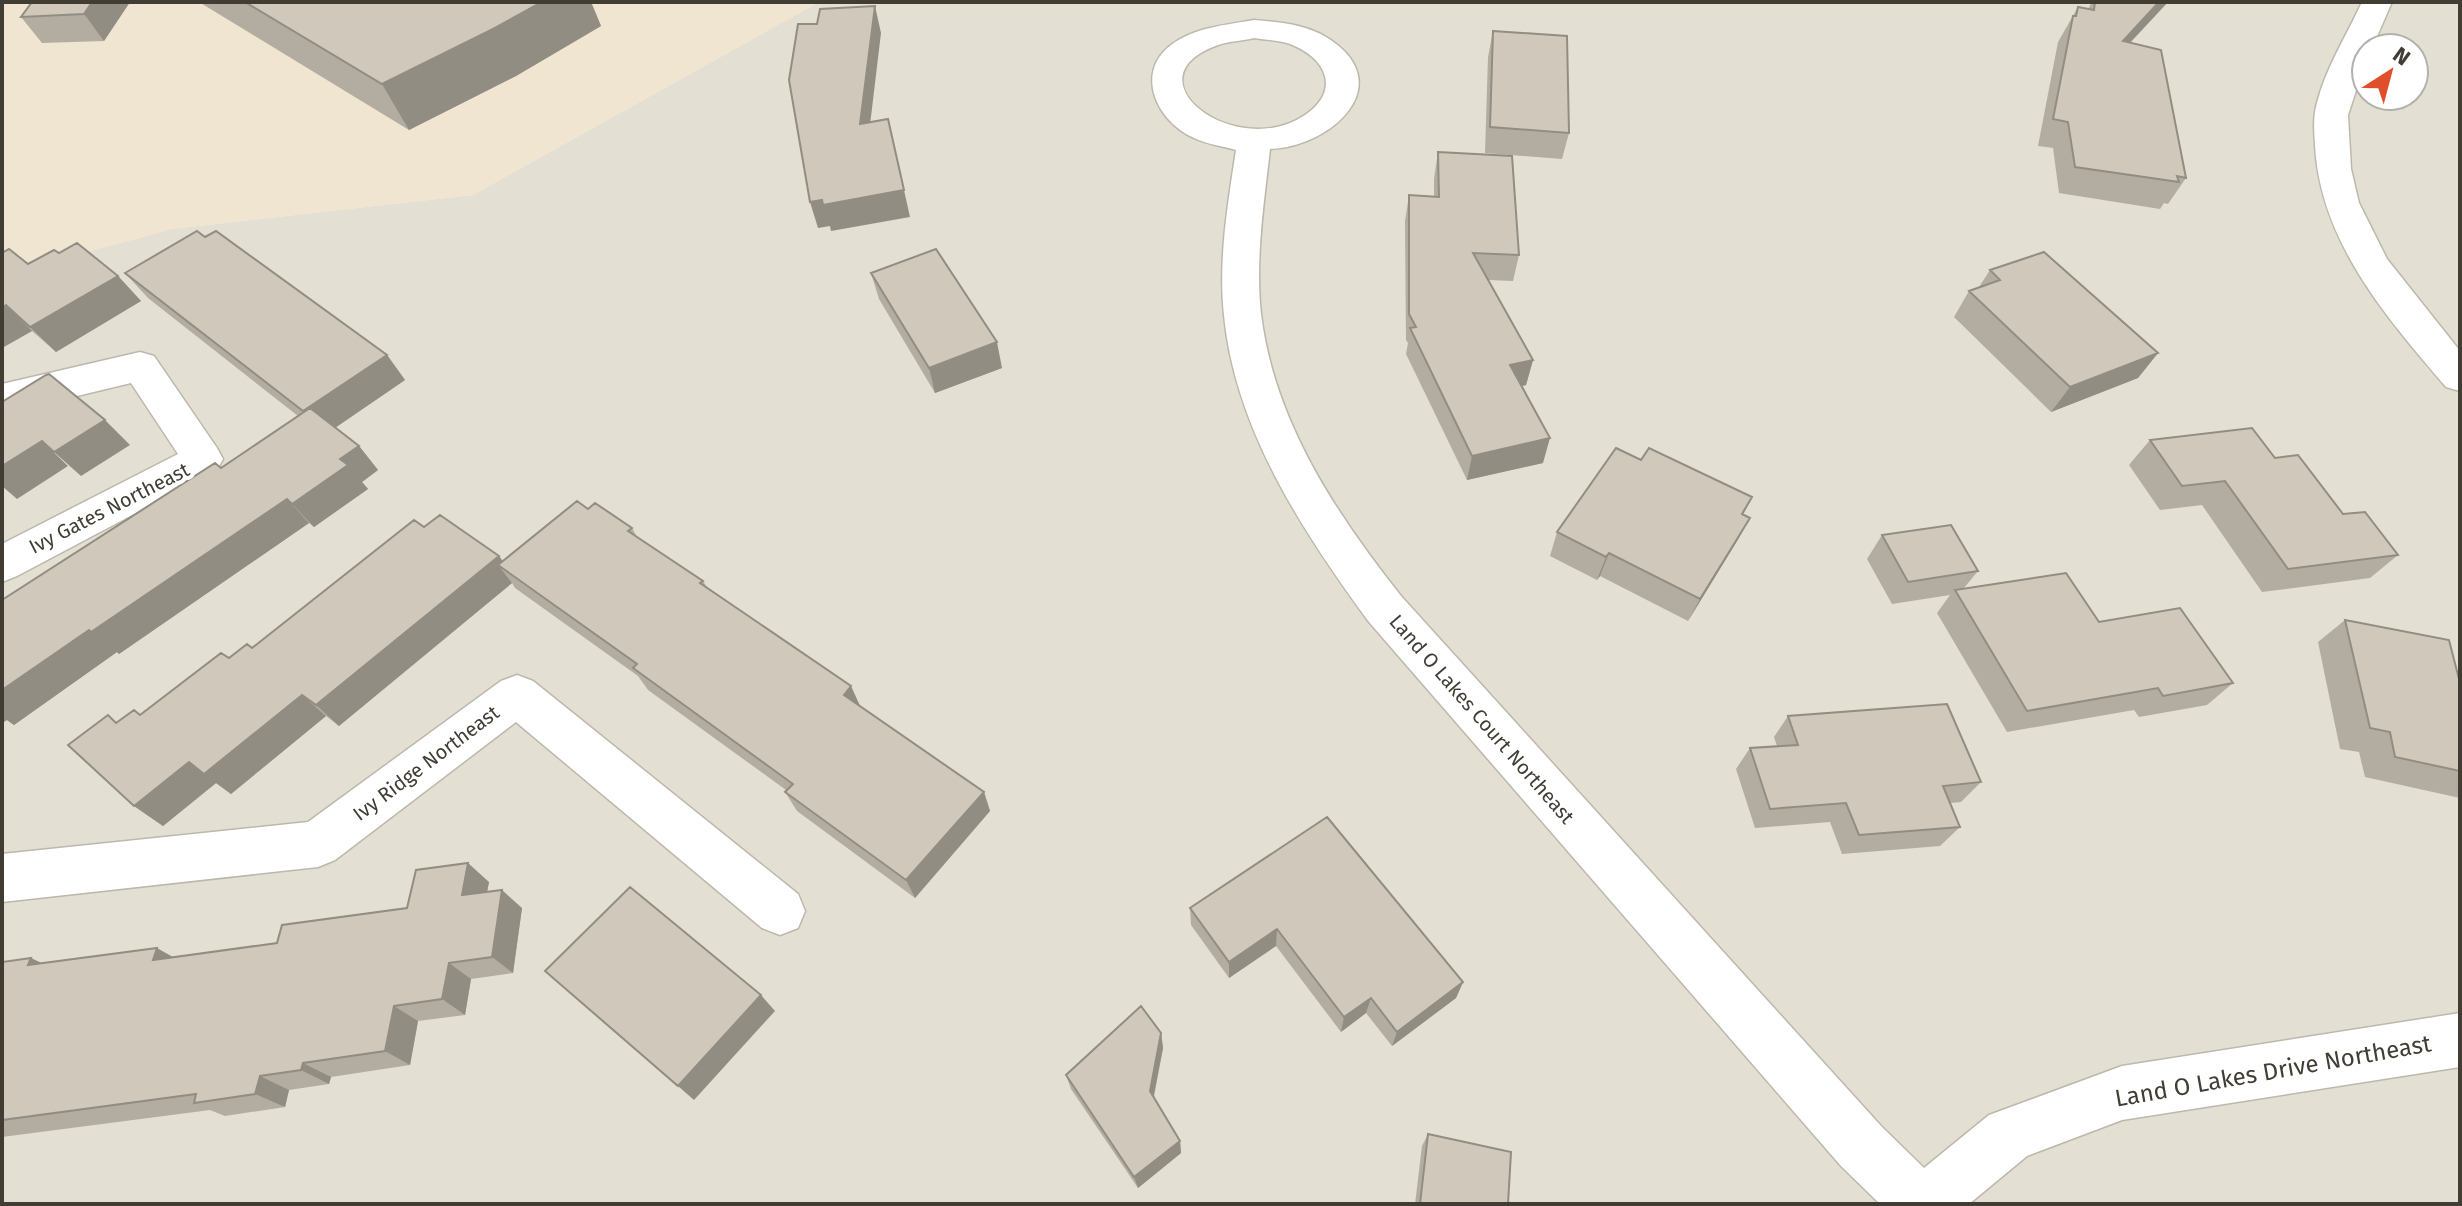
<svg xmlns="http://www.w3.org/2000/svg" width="2462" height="1206" font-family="'Fira Sans',sans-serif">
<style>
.residential{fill:#e3dfd3;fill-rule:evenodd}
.commercial{fill:#f0e5d1}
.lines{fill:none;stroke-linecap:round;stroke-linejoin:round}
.minor-casing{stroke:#bdb8ab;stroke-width:3}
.minor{fill:#fff;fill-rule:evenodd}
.wall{fill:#b3ada1}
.shaded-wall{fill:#928d83}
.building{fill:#d0c9bb;stroke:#928d83;stroke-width:2}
.labels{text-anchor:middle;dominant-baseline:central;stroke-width:8;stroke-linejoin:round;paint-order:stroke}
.street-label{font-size:20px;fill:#413d35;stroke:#fff}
.near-street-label{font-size:24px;fill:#413d35;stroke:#fff}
</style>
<rect width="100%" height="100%" fill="#f0ede4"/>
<path class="residential" d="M 819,2 L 2460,2 L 2460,1204 L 2,1204 L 2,275 L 172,229 L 473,195 ZM 2366,48 L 2414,48 L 2414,96 L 2366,96 Z"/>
<path class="commercial" d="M 2,2 L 819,2 L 473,195 L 172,229 L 2,275 Z"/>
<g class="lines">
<g class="minor-casing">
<path id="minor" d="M 2362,2 L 2392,2 L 2372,48 L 2366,48 L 2366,60 L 2348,115 L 2351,169 L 2359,203 L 2387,259 L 2460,351 L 2460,391 L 2446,387 C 2386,317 2320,241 2315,145 C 2314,131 2313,116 2317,103 C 2326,67 2347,35 2362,2 Z
M 1254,20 C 1278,22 1305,24 1326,37 C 1401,83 1332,147 1270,149 C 1264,203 1255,260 1261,314 C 1274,421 1336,514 1401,596 L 1881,1126 L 1924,1168 L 1989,1115 L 2122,1066 L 2460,1013 L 2460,1067 L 2122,1120 L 2027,1156 L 1969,1204 L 1880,1204 L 1841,1166 L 1369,622 C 1303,532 1235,429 1224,315 C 1218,260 1228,203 1236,150 C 1222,146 1206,144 1194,138 C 1157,122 1134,73 1171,45 C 1195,27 1226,25 1254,20 ZM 1254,38 C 1266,40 1279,40 1290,44 C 1327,58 1341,91 1305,115 C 1235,162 1125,78 1218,45 C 1229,41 1243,41 1254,38 Z
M 140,352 L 154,356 L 217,448 L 223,459 L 217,470 L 17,576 L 2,582 L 2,544 L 178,454 L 131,383 L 2,414 L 2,384 Z
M 517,675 L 533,681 L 798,894 L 805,911 L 798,928 L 780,935 L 762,928 L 516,722 L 335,860 L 318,867 L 2,902 L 2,854 L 308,822 L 501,681 Z"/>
</g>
<use href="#minor" class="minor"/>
</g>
<path class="wall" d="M 32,2 L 130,2 L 104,41 L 42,43 L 21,17 Z
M 199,2 L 591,2 L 601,26 L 516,76 L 409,130 Z
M 2092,2 L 2168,2 L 2130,43 L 2186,178 L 2168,204 L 2164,203 L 2160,209 L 2059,193 L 2053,148 L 2038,146 L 2058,42 L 2078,7 L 2088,9 Z
M 1493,31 L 1569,133 L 1562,159 L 1485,153 L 1488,57 Z
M 1438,152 L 1519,255 L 1513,281 L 1488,280 L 1533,360 L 1526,385 L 1522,386 L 1543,463 L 1467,480 L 1406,354 L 1408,343 L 1406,340 L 1405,221 L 1409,195 L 1434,196 L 1434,179 Z
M 59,253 L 118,276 L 141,301 L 56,352 L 32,331 L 2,348 L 28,264 Z
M 1990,270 L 2158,353 L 2138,378 L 2051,412 L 1954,317 L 1969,291 L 1979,287 Z
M 125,273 L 387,355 L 405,380 L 335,428 L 359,446 L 378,470 L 362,482 L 368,489 L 314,527 L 309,523 L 119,654 L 117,652 L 14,725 L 7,720 L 2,723 L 2,600 L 221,468 L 298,416 L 148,298 Z
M 871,273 L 1002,368 L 935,393 L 879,299 Z
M 2150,440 L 2275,458 L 2343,514 L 2398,555 L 2370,578 L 2262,592 L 2202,505 L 2160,510 L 2129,465 Z
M 1641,460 L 1752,497 L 1743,515 L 1750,518 L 1737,541 L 1688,621 L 1600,576 L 1597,580 L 1550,556 L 1557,532 Z
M 424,527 L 499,556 L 502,561 L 632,528 L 637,537 L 703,581 L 708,589 L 860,706 L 984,792 L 990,811 L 915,898 L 797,811 L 785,792 L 786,790 L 648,690 L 638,676 L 515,588 L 512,583 L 339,726 L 326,716 L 231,794 L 216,783 L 163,826 L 134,806 L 118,722 L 134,710 L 141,715 L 229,658 L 252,648 Z
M 1882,535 L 1978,571 L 1964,588 L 2099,622 L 2233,683 L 2207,705 L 2139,717 L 2134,710 L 2007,732 L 1937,613 L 1950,595 L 1892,604 L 1867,559 Z
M 2345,620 L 2460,683 L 2460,798 L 2365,777 L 2359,752 L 2340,749 L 2318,642 Z
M 1788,716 L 1981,782 L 1961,802 L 1950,803 L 1960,827 L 1940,846 L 1842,854 L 1830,822 L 1755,828 L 1736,769 L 1750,748 L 1777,746 L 1774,737 Z
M 1327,817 L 1463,982 L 1456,998 L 1392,1046 L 1366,1013 L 1341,1032 L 1276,946 L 1229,978 L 1191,925 L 1190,908 Z
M 489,882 L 487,892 L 522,908 L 513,973 L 471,979 L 465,1015 L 418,1021 L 410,1065 L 331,1077 L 329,1084 L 289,1090 L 285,1107 L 225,1116 L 210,1110 L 2,1137 L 2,962 L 41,963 L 173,957 L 277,943 L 407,908 Z
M 1161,1033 L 1163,1048 L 1154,1097 L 1180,1141 L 1181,1153 L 1138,1188 L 1071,1089 L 1066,1075 Z
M 1428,1134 L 1508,1204 L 1415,1204 L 1422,1146 Z"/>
<path class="shaded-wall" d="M 92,2 L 130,2 L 104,41 L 84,14 Z
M 542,2 L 591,2 L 601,26 L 516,76 L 409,130 L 382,84 Z
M 2159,2 L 2168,2 L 2107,67 L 2123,41 Z
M 875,6 L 881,33 L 867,150 L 860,124 Z
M 888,119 L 910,217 L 831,231 L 830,226 L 818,228 L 810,202 Z
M 118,276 L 141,301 L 56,352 L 30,327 Z
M 6,305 L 32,331 L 2,348 L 2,308 Z
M 997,342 L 1002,368 L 935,393 L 929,368 Z
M 2158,353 L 2138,378 L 2051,412 L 2070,387 Z
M 387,355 L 405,380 L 323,436 L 303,411 Z
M 1533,360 L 1526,385 L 1504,390 L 1510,365 Z
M 105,420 L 130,445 L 81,476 L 54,452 Z
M 1550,438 L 1543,463 L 1467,480 L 1472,456 Z
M 42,441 L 68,466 L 17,499 L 2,486 L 2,466 Z
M 359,446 L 378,470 L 362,482 L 368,489 L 314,527 L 292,504 L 340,459 Z
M 287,499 L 309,523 L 119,654 L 117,652 L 14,725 L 7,720 L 2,723 L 2,690 L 89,630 Z
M 1750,518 L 1737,541 L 1688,621 L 1700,599 Z
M 1609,553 L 1600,576 L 1597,580 L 1606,557 Z
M 499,556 L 513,575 L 498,565 L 512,583 L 339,726 L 316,705 Z
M 851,686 L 861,708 L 844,695 Z
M 302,695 L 326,716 L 231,794 L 216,783 L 163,826 L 134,806 L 189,762 Z
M 984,792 L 990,811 L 915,898 L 906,880 Z
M 468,863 L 489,882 L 483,913 L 462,895 Z
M 502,890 L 522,908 L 513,973 L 492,957 Z
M 1277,929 L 1276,946 L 1229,978 L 1229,962 Z
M 157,948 L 187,965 L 153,960 Z
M 31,958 L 65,974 L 28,965 Z
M 449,963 L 471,979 L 465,1015 L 442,999 Z
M 1463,982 L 1456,998 L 1392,1046 L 1397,1032 Z
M 761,995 L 775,1011 L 694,1100 L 678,1086 Z
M 1371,998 L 1366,1013 L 1341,1032 L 1344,1017 Z
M 394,1006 L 418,1021 L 410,1065 L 385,1051 Z
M 1161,1033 L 1163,1048 L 1152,1104 L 1150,1091 Z
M 303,1063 L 331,1077 L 329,1084 L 301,1070 Z
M 260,1076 L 289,1090 L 285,1107 L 255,1094 Z
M 1180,1141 L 1181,1153 L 1138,1188 L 1134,1177 Z"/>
<path class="building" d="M 32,2 L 92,2 L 84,14 L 21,17 Z
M 245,2 L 542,2 L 493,29 L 382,84 Z
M 2095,2 L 2159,2 L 2123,41 L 2161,50 L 2186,178 L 2177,176 L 2179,182 L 2075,167 L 2068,122 L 2053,119 L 2073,16 L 2076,16 L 2078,7 L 2094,10 Z
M 875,6 L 860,124 L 888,119 L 904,190 L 823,205 L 822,200 L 810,202 L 789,80 L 798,24 L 817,24 L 820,9 Z
M 1493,31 L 1567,36 L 1569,133 L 1490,127 Z
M 1438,152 L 1512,156 L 1519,255 L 1473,253 L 1533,360 L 1510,365 L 1550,438 L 1472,456 L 1410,328 L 1416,327 L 1409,314 L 1409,195 L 1439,197 Z
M 197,231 L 205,237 L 216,231 L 387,355 L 303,411 L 125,273 Z
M 77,243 L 118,276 L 30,327 L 6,305 L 2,308 L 2,253 L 9,249 L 28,264 L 54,250 L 59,253 Z
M 936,249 L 997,342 L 929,368 L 871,273 Z
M 2044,252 L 2158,353 L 2070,387 L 1969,291 L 2000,280 L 1990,270 Z
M 49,374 L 105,420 L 54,452 L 42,441 L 2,466 L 2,402 L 46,375 Z
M 310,408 L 359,446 L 340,459 L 348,465 L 292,504 L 287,499 L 91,632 L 89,630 L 2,690 L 2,600 L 215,463 L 221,468 Z
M 2252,428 L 2275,458 L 2298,455 L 2343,514 L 2365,512 L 2398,555 L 2288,569 L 2225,481 L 2182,486 L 2150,440 Z
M 1616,448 L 1641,460 L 1649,448 L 1752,497 L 1742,514 L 1750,518 L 1700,599 L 1609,553 L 1606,557 L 1557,532 Z
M 577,501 L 588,509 L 595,503 L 632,528 L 628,531 L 703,581 L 700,583 L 851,686 L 844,695 L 984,792 L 906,880 L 785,792 L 793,784 L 633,668 L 637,664 L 498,565 Z
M 440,515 L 499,556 L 316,705 L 302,695 L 204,774 L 189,762 L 134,806 L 68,745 L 108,715 L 116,723 L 134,710 L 140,715 L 221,653 L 229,658 L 247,644 L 252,648 L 414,520 L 424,527 Z
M 1951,525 L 1978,571 L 1908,582 L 1882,535 Z
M 2066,573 L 2099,622 L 2180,608 L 2233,683 L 2163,696 L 2158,688 L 2027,711 L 1955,590 Z
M 2345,620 L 2449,640 L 2460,683 L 2460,771 L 2395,757 L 2390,732 L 2370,728 Z
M 1947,704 L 1981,782 L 1943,786 L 1960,827 L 1859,835 L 1846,803 L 1770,809 L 1750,748 L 1798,745 L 1788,716 Z
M 1327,817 L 1463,982 L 1397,1032 L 1371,998 L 1344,1017 L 1277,929 L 1229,962 L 1190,908 Z
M 468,863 L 462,895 L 502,890 L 492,957 L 449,963 L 442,999 L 394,1006 L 385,1051 L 303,1063 L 301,1070 L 260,1076 L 255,1094 L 194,1103 L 196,1094 L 2,1120 L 2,962 L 31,958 L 28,965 L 157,948 L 153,960 L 277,943 L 282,925 L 407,908 L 416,870 Z
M 630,887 L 761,995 L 678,1086 L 545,971 Z
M 1141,1006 L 1161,1033 L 1150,1091 L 1180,1141 L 1134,1177 L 1066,1075 Z
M 1428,1134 L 1511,1152 L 1508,1204 L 1420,1204 Z"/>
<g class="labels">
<g class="street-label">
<text transform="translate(109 508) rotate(-27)">Ivy Gates Northeast</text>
<text transform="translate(1482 719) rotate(49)">Land O Lakes Court Northeast</text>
<text transform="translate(426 763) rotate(-37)">Ivy Ridge Northeast</text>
</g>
<g class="near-street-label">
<text transform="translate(2273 1071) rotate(-10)">Land O Lakes Drive Northeast</text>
</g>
</g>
<rect width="2462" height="1206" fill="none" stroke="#413d35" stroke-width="8"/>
<g transform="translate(2390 72) rotate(36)"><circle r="38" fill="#ffffff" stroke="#b3b1ae" stroke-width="2"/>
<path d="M0-6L14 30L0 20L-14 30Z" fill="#e14f2a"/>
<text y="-12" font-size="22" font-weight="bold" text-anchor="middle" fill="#413d35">N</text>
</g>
</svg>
